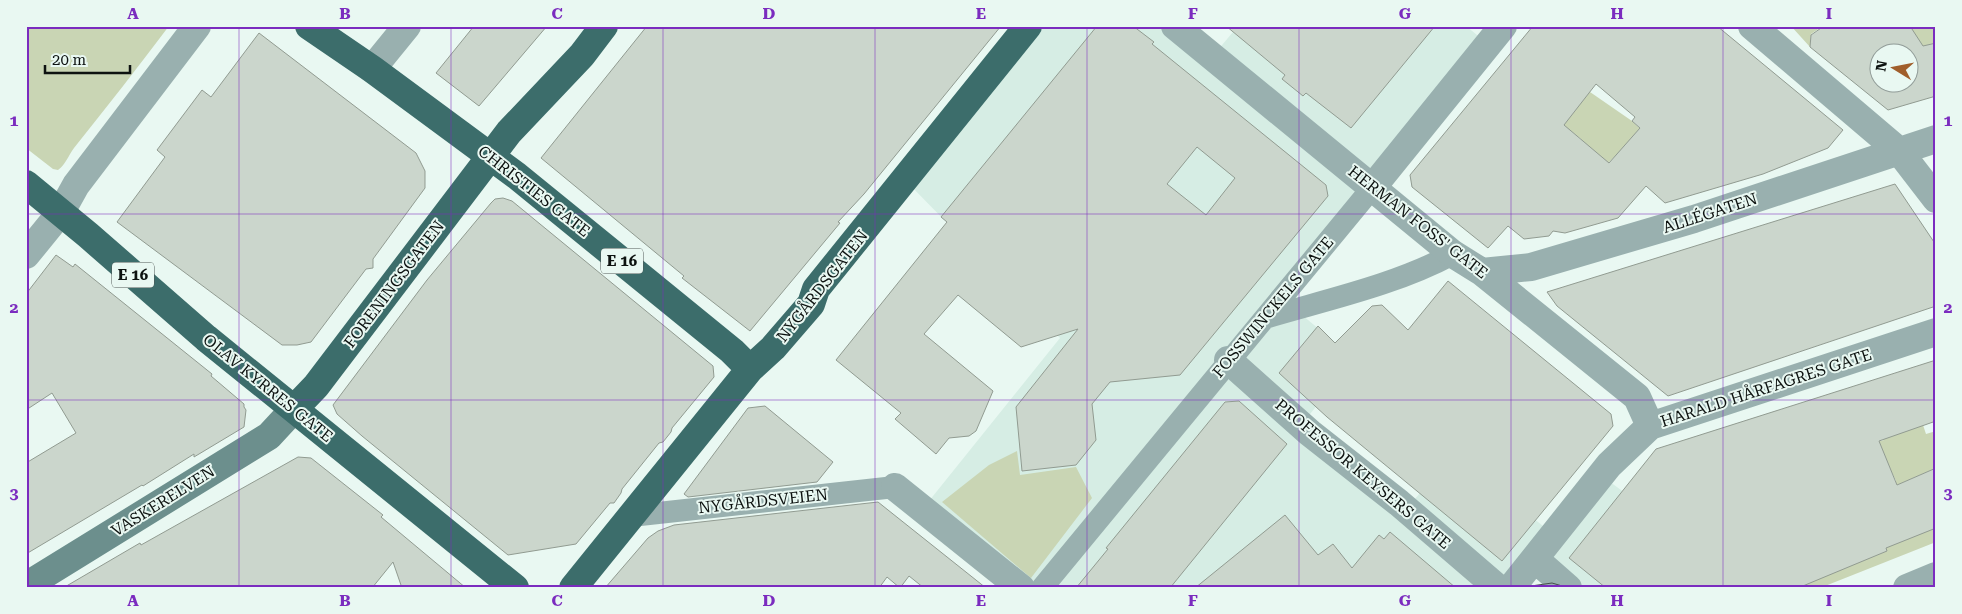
<svg xmlns="http://www.w3.org/2000/svg" width="1962" height="614" font-family="'Roboto Serif',serif">
<style>
.built{fill:#d6ede4}
.green{fill:#c9d5b4}
.building{fill:#cbd6cc;stroke:#919b91;fill-rule:evenodd}
.lines{fill:none;stroke-linecap:round;stroke-linejoin:round}
.pedestrian{stroke:#99b0af;stroke-width:22}
.minor{stroke:#99b0af;stroke-width:28}
.secondary{stroke:#6c8f8d;stroke-width:28}
.trunk{stroke:#3c6d6b;stroke-width:28}
.tram{stroke:#464d4a;stroke-width:1}
.grid{fill:none;stroke:#7b2cbf;stroke-width:1;stroke-opacity:0.55}
.labels{text-anchor:middle;dominant-baseline:central;stroke-width:4;stroke-linejoin:round;paint-order:stroke}
.shield{fill:#e9f8f2;stroke:#4f5754;stroke-width:1}
.shield-label{font-size:15px;font-weight:bold;fill:#0d1210}
.street-label{font-size:16px;fill:#0d1210;stroke:#e9f8f2}
.neatline{fill:none;stroke:#7b2cbf;stroke-width:2}
.grid-label{font-size:16px;text-anchor:middle;font-weight:bold;fill:#7b2cbf}
</style>
<rect width="100%" height="100%" fill="#e9f8f2"/>
<path class="built" d="M 1028,26 L 1175,26 L 1212,57 L 1238,26 L 1466,26 L 1488,44 L 1257,326 L 1302,315 L 1355,359 L 1301,425 L 1405,510 L 1454,455 L 1558,538 L 1606,479 L 1681,534 L 1639,588 L 1566,588 L 1535,559 L 1511,588 L 1021,588 L 925,506 L 1060,338 L 905,180 Z"/>
<path class="green" d="M 26,26 L 169,26 C 138,67 106,108 74,148 C 68,156 66,164 58,170 L 53,169 L 26,148 Z
M 1791,26 L 1823,26 L 1811,34 L 1810,47 Z
M 1910,26 L 1936,26 L 1936,43 L 1931,44 L 1926,53 L 1922,45 L 1912,47 L 1914,55 L 1910,56 L 1910,52 L 1880,52 L 1871,27 L 1912,29 Z
M 1590,92 L 1632,121 L 1646,134 L 1624,148 L 1607,164 L 1579,142 L 1581,139 L 1572,132 L 1559,125 Z
M 1919,413 L 1926,434 L 1936,431 L 1936,468 L 1895,486 L 1896,481 L 1877,442 L 1884,440 L 1878,425 Z
M 1017,451 L 1020,475 L 1076,467 L 1092,498 L 1031,578 L 942,502 L 989,465 Z
M 1936,526 L 1936,542 L 1820,588 L 1788,588 L 1887,551 L 1885,547 L 1908,539 Z"/>
<path class="building" d="M 474,26 L 547,26 L 479,106 L 436,73 Z
M 647,26 L 1001,26 L 864,194 L 838,222 L 840,223 L 750,331 L 682,278 L 684,276 L 541,158 Z
M 1097,26 L 1133,26 L 1154,42 L 1152,44 L 1326,185 L 1328,196 L 1180,375 L 1110,382 L 1092,404 L 1096,440 L 1076,465 L 1022,471 L 1016,407 L 1078,329 L 1021,347 L 958,295 L 924,334 L 993,391 L 976,431 L 969,436 L 949,438 L 936,454 L 895,419 L 901,413 L 836,360 L 947,222 L 941,217 ZM 1197,147 L 1235,178 L 1206,215 L 1167,184 Z
M 1226,26 L 1435,26 L 1351,128 L 1306,93 L 1303,96 L 1282,79 L 1285,75 Z
M 1533,26 L 1717,26 L 1843,130 L 1828,148 L 1763,174 L 1665,203 L 1646,186 L 1618,218 L 1565,233 L 1553,231 L 1549,236 L 1524,239 L 1508,226 L 1488,248 L 1412,187 L 1410,175 ZM 1596,84 L 1635,117 L 1632,121 L 1640,128 L 1609,163 L 1564,125 Z
M 1824,26 L 1910,26 L 1923,46 L 1936,43 L 1936,96 L 1888,110 L 1810,47 L 1811,35 ZM 1880,52 L 1910,52 L 1910,82 L 1880,82 Z
M 259,33 L 416,153 L 425,171 L 425,188 L 373,259 L 373,268 L 366,269 L 311,342 L 297,345 L 282,345 L 117,222 L 165,157 L 157,150 L 202,90 L 211,97 Z
M 1895,184 L 1936,245 L 1936,306 L 1668,396 L 1557,306 L 1547,292 Z
M 503,198 L 512,201 L 713,366 L 714,377 L 672,428 L 671,432 L 663,442 L 659,443 L 622,489 L 621,493 L 614,503 L 610,503 L 576,544 L 508,555 L 362,436 L 337,414 L 333,405 L 427,280 L 491,203 L 495,199 Z
M 56,255 L 73,267 L 75,264 L 212,374 L 211,376 L 244,404 L 244,407 L 246,410 L 244,427 L 194,457 L 194,454 L 143,486 L 142,485 L 26,554 L 26,463 L 76,433 L 52,393 L 26,410 L 26,294 Z
M 1448,281 L 1611,414 L 1613,426 L 1502,561 L 1327,417 L 1279,373 L 1318,326 L 1335,343 L 1372,306 L 1382,305 L 1408,330 Z
M 1936,360 L 1936,421 L 1879,441 L 1897,485 L 1936,468 L 1936,528 L 1886,548 L 1887,551 L 1798,588 L 1606,588 L 1569,558 L 1656,449 Z
M 1239,401 L 1287,444 L 1170,588 L 1076,588 L 1108,549 L 1106,548 L 1225,402 Z
M 765,406 L 833,462 L 817,482 L 688,497 L 684,494 L 748,408 Z
M 298,457 L 311,458 L 383,515 L 381,517 L 466,588 L 402,588 L 393,562 L 372,588 L 63,588 L 140,543 L 141,545 Z
M 878,502 L 986,588 L 924,588 L 909,576 L 900,588 L 887,577 L 879,588 L 605,588 L 648,538 L 658,531 L 674,525 Z
M 1285,515 L 1318,555 L 1333,544 L 1352,568 L 1379,535 L 1384,539 L 1390,532 L 1456,588 L 1195,588 Z"/>
<g class="lines">
<path class="pedestrian" d="M 1265,318 C 1329,299 1395,285 1453,254
M 631,516 L 895,487
M 1042,588 L 1372,188"/>
<path class="minor" d="M 1175,26 L 1453,254 L 1482,272 L 1637,397 L 1650,426
M 1752,26 L 1899,151 L 1936,199
M 372,69 L 407,26
M 1372,188 L 1503,26
M 26,255 L 61,212 L 76,185 L 197,26
M 1482,272 L 1531,267 L 1694,219 L 1936,139
M 1228,360 L 1310,433 L 1399,503 L 1498,588
M 895,487 L 1021,588
M 1535,559 L 1568,588
M 1511,588 L 1609,465 L 1650,426 L 1936,332
M 1907,588 L 1936,576"/>
<path class="secondary" d="M 26,586 L 269,436 L 294,409"/>
<path class="trunk" d="M 309,26 L 372,69 L 517,176 L 732,351 L 750,369
M 26,184 L 88,235 L 206,338 L 515,588
M 294,409 L 316,386 L 509,132 L 582,55 L 604,26
M 573,588 L 750,369 L 773,348 L 811,304 L 816,289 L 1028,26"/>
<path class="tram" d="M 1517,588 L 1552,583 L 1569,588"/>
</g>
<path class="grid" d="M 239,26 L 239,588M 451,26 L 451,588M 663,26 L 663,588M 875,26 L 875,588M 1087,26 L 1087,588M 1299,26 L 1299,588M 1511,26 L 1511,588M 1723,26 L 1723,588M 26,214 L 1936,214M 26,400 L 1936,400"/>
<g class="labels">
<g class="shield">
<rect x="601" y="248.5" width="42" height="25" rx="4"/>
<rect x="112" y="262.5" width="42" height="25" rx="4"/>
</g>
<g class="shield-label">
<text x="622" y="261">E 16</text>
<text x="133" y="275">E 16</text>
</g>
<g class="street-label">
<text transform="translate(534 191) rotate(38)">CHRISTIES GATE</text>
<text transform="translate(1710 213) rotate(-18)">ALLÉGATEN</text>
<text transform="translate(1418 222) rotate(38)">HERMAN FOSS' GATE</text>
<text transform="translate(394 284) rotate(-53)">FORENINGSGATEN</text>
<text transform="translate(822 286) rotate(-52)">NYGÅRDSGATEN</text>
<text transform="translate(1273 307) rotate(-50)">FOSSWINCKELS GATE</text>
<text transform="translate(268 388) rotate(39)">OLAV KYRRES GATE</text>
<text transform="translate(1766 388) rotate(-18)">HARALD HÅRFAGRES GATE</text>
<text transform="translate(1363 474) rotate(40)">PROFESSOR KEYSERS GATE</text>
<text transform="translate(163 501) rotate(-32)">VASKERELVEN</text>
<text transform="translate(763 501) rotate(-6)">NYGÅRDSVEIEN</text>
</g>
</g>
<rect width="1962" height="614" fill="none" stroke="#e9f8f2" stroke-width="55"/>
<g transform="translate(1894 68) rotate(280)"><circle r="24" fill="#e9f8f2" stroke="#919c98"/>
<path d="M0-4L9 19L0 12L-9 19Z" fill="#a05e2b"/>
<text y="-8" font-size="14" font-weight="bold" text-anchor="middle" fill="#0d1210">N</text>
</g>
<path d="M45 65v8h85v-8" fill="none" stroke="#0d1210" stroke-width="2.5"/>
<text x="52" y="65" font-size="15" fill="#0d1210" stroke="#e9f8f2" stroke-width="4" paint-order="stroke">20 m</text>
<rect x="28" y="28" width="1906" height="558" class="neatline"/>
<g class="grid-label">
<text x="133" y="19">A</text>
<text x="345" y="19">B</text>
<text x="557" y="19">C</text>
<text x="769" y="19">D</text>
<text x="981" y="19">E</text>
<text x="1193" y="19">F</text>
<text x="1405" y="19">G</text>
<text x="1617" y="19">H</text>
<text x="1829" y="19">I</text>
<text x="14" y="126">1</text>
<text x="1948" y="126">1</text>
<text x="14" y="313">2</text>
<text x="1948" y="313">2</text>
<text x="14" y="499">3</text>
<text x="1948" y="499">3</text>
<text x="133" y="606">A</text>
<text x="345" y="606">B</text>
<text x="557" y="606">C</text>
<text x="769" y="606">D</text>
<text x="981" y="606">E</text>
<text x="1193" y="606">F</text>
<text x="1405" y="606">G</text>
<text x="1617" y="606">H</text>
<text x="1829" y="606">I</text>
</g>
</svg>
